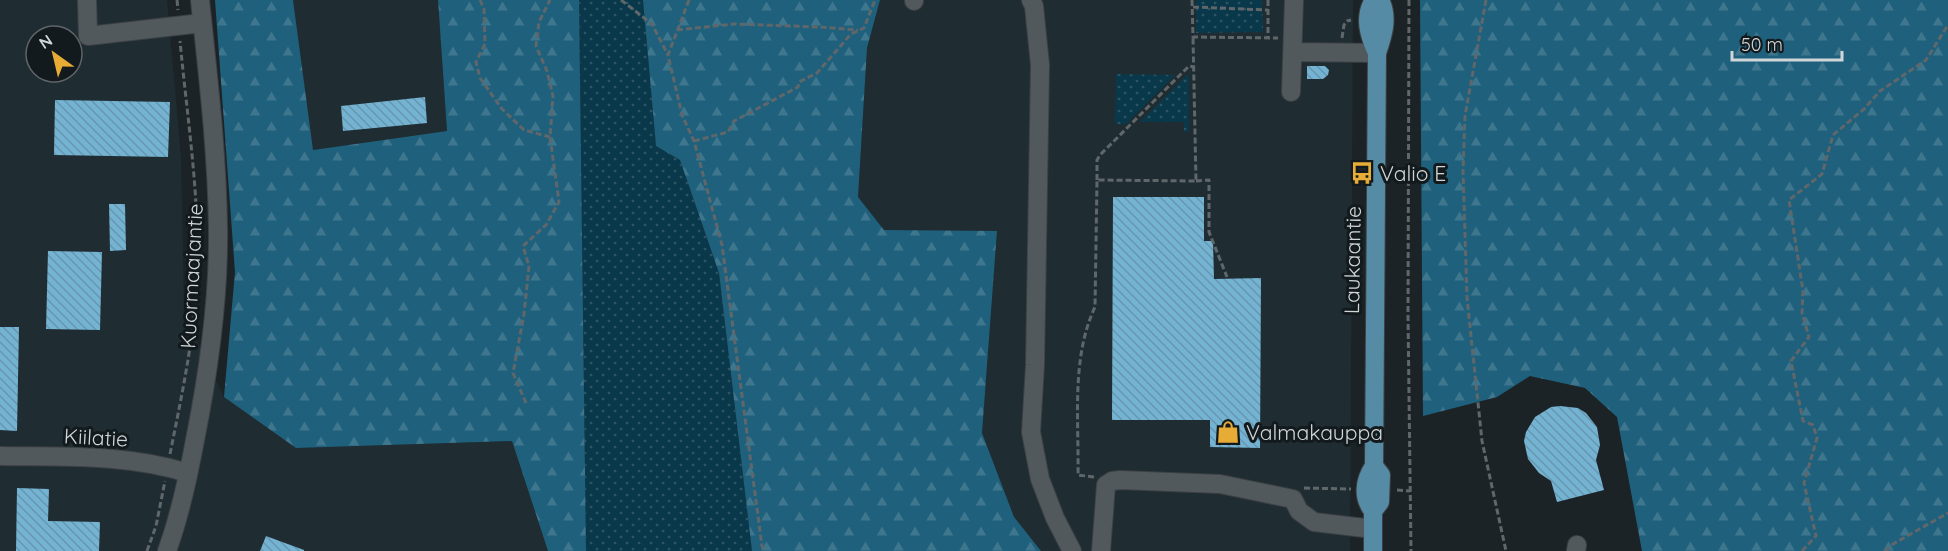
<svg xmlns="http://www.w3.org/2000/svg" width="1948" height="551" font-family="Quicksand,sans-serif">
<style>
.built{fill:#1f2d33;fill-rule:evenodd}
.grass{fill:url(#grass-dots)}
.forest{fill:url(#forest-firs)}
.building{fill:url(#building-back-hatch)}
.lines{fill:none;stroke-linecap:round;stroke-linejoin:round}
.minor-casing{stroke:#3c4144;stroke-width:20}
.major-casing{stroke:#3c4144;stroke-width:20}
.path{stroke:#60676a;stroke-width:3;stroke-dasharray:6 3;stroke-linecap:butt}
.minor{stroke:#52595d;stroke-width:18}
.major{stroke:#568ba5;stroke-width:18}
.labels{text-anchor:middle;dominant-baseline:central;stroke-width:6;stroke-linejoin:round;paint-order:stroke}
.poi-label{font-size:21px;fill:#d1d6d8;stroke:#131a1d;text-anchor:start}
.street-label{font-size:21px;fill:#d1d6d8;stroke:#131a1d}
</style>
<defs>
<pattern id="grass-dots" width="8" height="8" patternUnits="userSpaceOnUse" patternTransform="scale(1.5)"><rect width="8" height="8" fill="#0a384b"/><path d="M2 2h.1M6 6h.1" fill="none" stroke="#2d5464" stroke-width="1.8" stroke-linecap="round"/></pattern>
<pattern id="forest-firs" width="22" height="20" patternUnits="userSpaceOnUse" patternTransform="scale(1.5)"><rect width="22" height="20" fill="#1f607c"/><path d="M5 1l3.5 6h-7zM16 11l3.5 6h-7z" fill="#3e768e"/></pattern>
<pattern id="building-back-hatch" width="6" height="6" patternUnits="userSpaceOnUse" patternTransform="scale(1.5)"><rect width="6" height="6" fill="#74b3d2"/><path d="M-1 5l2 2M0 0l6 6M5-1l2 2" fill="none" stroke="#6796ae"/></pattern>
</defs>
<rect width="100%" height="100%" fill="#1c2327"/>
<path class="built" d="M 0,0 L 167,0 L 181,157 L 184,313 L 224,397 L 296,448 L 512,441 L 548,551 L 0,551 ZM 36,36 L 72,36 L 72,72 L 36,72 Z
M 293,0 L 438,0 L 447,131 L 312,150 Z
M 880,0 L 1353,0 L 1350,551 L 1041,551 L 1014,517 L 982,433 L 997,232 L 884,230 L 858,197 L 867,48 Z"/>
<path class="grass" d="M 579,0 L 643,0 L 656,146 L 680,160 L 719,273 L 752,551 L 586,551 Z
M 1196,0 L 1262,0 L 1263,32 L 1196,33 Z
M 1189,73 L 1189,132 L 1184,132 L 1184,122 L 1140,122 Z
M 1116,74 L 1175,75 L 1126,124 L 1115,124 Z"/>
<path class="forest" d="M 215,0 L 293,0 L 313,150 L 447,131 L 438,0 L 579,0 L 586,551 L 548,551 L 512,441 L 296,448 L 224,397 L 235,272 Z
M 643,0 L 880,0 L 867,48 L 858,197 L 884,230 L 997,231 L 982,433 L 1014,517 L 1041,551 L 752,551 L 719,273 L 680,160 L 656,146 Z
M 1420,0 L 1948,0 L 1948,551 L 1642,551 L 1617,417 L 1585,388 L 1530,376 L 1497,397 L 1423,416 Z"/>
<path class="building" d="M 1307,66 L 1325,66 L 1329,70 L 1328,75 L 1323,79 L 1307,79 Z
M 425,97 L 427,123 L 343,131 L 341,106 Z
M 55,100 L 170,102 L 168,157 L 54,155 Z
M 1113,197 L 1204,197 L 1204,241 L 1213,241 L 1214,279 L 1261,278 L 1260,448 L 1210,447 L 1210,420 L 1112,420 Z
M 109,204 L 125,204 L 126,250 L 110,251 Z
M 48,251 L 102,252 L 100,330 L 46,329 Z
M 0,327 L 19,327 L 17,431 L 0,430 Z
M 1560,406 L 1578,408 L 1586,413 L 1597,427 L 1600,445 L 1596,460 L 1604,490 L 1557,502 L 1551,481 L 1539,473 L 1528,459 L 1524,441 L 1526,432 L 1535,417 L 1551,407 Z
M 17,488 L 49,489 L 48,521 L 100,522 L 99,551 L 16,551 Z
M 266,536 L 304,550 L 304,551 L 260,551 Z"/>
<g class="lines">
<g class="minor-casing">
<path id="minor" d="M 87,0 L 88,36 L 202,23
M 1031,0 L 1034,6 L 1040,65 L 1035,365 L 1031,432 L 1040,479 L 1055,518 L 1072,551
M 914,1 L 914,0
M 1293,52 L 1377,53
M 1291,92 L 1294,0
M 0,456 C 63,457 128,454 188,473
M 167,551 C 180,515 188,478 195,440 C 209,370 219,299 218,228 C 217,151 208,76 200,0
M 1101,551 L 1106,485 L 1112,481 L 1120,480 L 1220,484 L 1293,499 L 1299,511 L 1314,522 L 1373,529
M 1576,551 L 1577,545"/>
</g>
<g class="major-casing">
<path id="major" d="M 1374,0 C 1363,17 1369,36 1377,53
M 1373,511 C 1362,497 1364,481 1374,466 L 1377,53 C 1383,36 1389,17 1380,0
M 1373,551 L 1373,511 L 1380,502 L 1381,475 L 1374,466"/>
</g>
<path class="path" d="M 177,0 L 178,10
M 480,0 L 484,9 L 485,44 L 476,62 L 480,78 L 502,109 L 524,130 L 550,137
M 621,0 L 652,24 L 668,55
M 689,0 L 668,55 L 682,115 L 694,141 L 722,245 L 762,546 L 764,551
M 1192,0 L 1193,37 L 1278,38
M 1268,0 L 1268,37
M 1409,0 L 1408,315 L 1411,551
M 1486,0 L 1465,116 L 1463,171 L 1467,298 L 1482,441 L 1506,551
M 1193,7 L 1268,10
M 677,30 L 734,24 L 819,27 L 858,30
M 1342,38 L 1344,25 L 1347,21 L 1351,20
M 694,141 L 728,132 L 734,121 L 798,87 L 799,82 L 817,73 L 851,34 L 864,28 L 875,0
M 1097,180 L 1097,160 L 1100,155 L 1189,66 L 1195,67
M 1196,181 L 1209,180 L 1209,232 L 1227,277
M 526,403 L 513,373 L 524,314 L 529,266 L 523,246 L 546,225 L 559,202 L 550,137 L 553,96 L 547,71 L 536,46 L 539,22 L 550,0
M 170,454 C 182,394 195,335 197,273 C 200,198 187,116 180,41
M 1094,477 L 1078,475 C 1079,420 1071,358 1095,307 L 1097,180 L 1196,181 L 1193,37
M 1304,488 L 1351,489
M 1397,490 L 1410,491
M 147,551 L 156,526 L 165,481
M 1802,551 L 1816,536 L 1804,483 L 1817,438 L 1813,425 L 1803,421 L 1791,361 L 1809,337 L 1802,313 L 1803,291 L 1789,200 L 1822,174 L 1833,135 L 1864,109 L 1880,91 L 1926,60 L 1948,25
M 1885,551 L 1893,544 L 1948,513"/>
<use href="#minor" class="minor"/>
<use href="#major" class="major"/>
</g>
<defs>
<g id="bus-bare" transform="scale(1.8)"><path d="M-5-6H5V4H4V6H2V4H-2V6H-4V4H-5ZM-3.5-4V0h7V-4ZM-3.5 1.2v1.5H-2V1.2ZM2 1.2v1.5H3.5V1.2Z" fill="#e6ac36" stroke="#131a1d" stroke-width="2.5" paint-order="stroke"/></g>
<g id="shop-bare" transform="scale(1.8)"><path d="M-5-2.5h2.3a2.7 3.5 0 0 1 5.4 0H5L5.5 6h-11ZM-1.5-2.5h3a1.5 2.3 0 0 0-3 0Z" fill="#e6ac36" stroke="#131a1d" stroke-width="2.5" paint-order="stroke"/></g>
</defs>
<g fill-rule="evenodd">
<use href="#bus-bare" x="1362" y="173"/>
<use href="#shop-bare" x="1228" y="432"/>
</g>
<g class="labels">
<g class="poi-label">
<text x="1380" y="173">Valio E</text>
<text x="1246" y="432">Valmakauppa</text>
</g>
<g class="street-label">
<text transform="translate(1352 260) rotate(-89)">Laukaantie</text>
<text transform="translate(191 276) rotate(-87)">Kuormaajantie</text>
<text transform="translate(96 437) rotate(3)">Kiilatie</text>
</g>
</g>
<g transform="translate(54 54) rotate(326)"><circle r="28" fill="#131a1d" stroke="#5f6568" stroke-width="1.5"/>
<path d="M0-4.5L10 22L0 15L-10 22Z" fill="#e6ac36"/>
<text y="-9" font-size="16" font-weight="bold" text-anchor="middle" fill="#d1d6d8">N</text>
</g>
<path d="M1732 51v9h110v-9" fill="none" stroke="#d1d6d8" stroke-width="3"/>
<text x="1741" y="51" font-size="18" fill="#d1d6d8" stroke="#131a1d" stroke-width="4.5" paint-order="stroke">50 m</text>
</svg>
